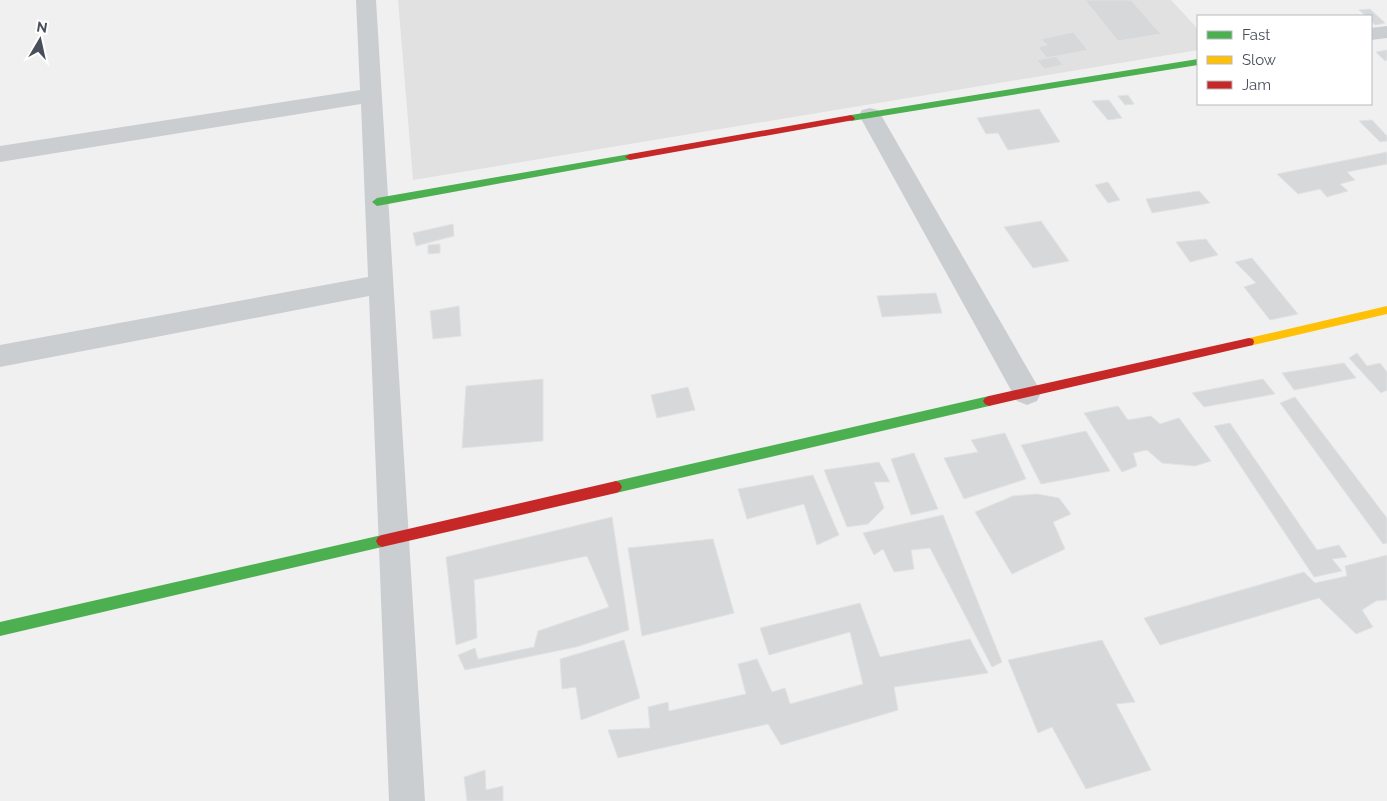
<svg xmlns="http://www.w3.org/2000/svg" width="1387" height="801" font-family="Raleway,sans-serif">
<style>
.education{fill:#e2e1e1}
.building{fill:#d7d8da;stroke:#e1e2e3}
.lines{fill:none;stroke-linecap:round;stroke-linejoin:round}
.street{fill:#cbced1;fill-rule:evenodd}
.fast{fill:#4caf50;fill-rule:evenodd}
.slow{fill:#ffc107;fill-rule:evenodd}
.jam{fill:#c62828;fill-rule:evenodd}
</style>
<rect width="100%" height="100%" fill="#f0f0f0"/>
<path class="education" d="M 398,0 L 1171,0 L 1198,29 L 1198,50 L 413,180 Z"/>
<path class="building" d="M 1085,0 L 1131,0 L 1161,34 L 1118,41 Z
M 1370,9 L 1385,23 L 1375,25 L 1371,21 L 1371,16 L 1366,16 L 1359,10 Z
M 1073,32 L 1088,50 L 1047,58 L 1038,47 L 1047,45 L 1041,39 Z
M 1387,50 L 1387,60 L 1385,61 L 1376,52 Z
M 1056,56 L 1063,65 L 1044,69 L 1037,60 Z
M 1128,95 L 1134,104 L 1125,105 L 1118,96 Z
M 1109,100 L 1122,118 L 1108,120 L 1092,101 Z
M 1039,109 L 1060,142 L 1008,150 L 998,133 L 986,134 L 977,118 Z
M 1372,120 L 1387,136 L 1387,141 L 1380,142 L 1359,121 Z
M 1387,152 L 1387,164 L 1347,172 L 1355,180 L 1340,184 L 1348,191 L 1327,197 L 1320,189 L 1298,194 L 1277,174 Z
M 1108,182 L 1120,200 L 1108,203 L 1095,185 Z
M 1199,191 L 1210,203 L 1152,213 L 1146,199 Z
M 1041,221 L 1069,261 L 1033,268 L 1004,227 Z
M 453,224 L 454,236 L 416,246 L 413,233 Z
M 1206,239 L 1218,255 L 1190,262 L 1176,242 Z
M 440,244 L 440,253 L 428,254 L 428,245 Z
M 1252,258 L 1298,314 L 1270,320 L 1244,287 L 1256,283 L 1235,262 Z
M 936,293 L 942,313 L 882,317 L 877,296 Z
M 459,306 L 461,336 L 433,339 L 430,311 Z
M 1357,353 L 1367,366 L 1380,363 L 1387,372 L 1387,390 L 1381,393 L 1349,358 Z
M 1344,363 L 1356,378 L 1294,390 L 1282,373 Z
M 543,379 L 543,441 L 462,448 L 466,386 Z
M 1263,379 L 1275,394 L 1204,407 L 1192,393 Z
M 688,387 L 695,410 L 657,418 L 651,395 Z
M 1295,397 L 1387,518 L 1387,543 L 1383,544 L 1280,403 Z
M 1118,406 L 1128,420 L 1151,416 L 1160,424 L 1179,418 L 1211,461 L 1195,466 L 1162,463 L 1147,450 L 1133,453 L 1137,466 L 1122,472 L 1084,413 Z
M 1230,423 L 1317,550 L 1339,545 L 1347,557 L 1332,559 L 1342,571 L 1314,577 L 1214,426 Z
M 1086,431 L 1110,471 L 1041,484 L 1021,445 Z
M 1005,433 L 1026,479 L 964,499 L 944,458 L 978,452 L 971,440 Z
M 914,453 L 938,509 L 911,515 L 891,459 Z
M 879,462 L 890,482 L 874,482 L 884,508 L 868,524 L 847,527 L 824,470 Z
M 813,475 L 839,535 L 817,545 L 804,504 L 747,519 L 738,489 Z
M 1037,494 L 1059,498 L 1071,514 L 1053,522 L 1065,549 L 1012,574 L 975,512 L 1013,496 Z
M 943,515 L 1002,662 L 992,667 L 930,548 L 911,550 L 914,569 L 894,572 L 883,549 L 874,555 L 863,533 Z
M 612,517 L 629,630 L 576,647 L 465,670 L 458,655 L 475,648 L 478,659 L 534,647 L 538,631 L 609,607 L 587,556 L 474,580 L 477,638 L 456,645 L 446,557 Z
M 713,539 L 734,613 L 642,636 L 628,548 Z
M 1387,555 L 1387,600 L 1376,601 L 1362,610 L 1373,627 L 1356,634 L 1319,598 L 1160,645 L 1144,618 L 1304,572 L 1315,583 L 1347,576 L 1345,566 Z
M 860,603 L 880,657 L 970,639 L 988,673 L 894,687 L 898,710 L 781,745 L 768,724 L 618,758 L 608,730 L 650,728 L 648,707 L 668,702 L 669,711 L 746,694 L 738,664 L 757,659 L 772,692 L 785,688 L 790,704 L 863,684 L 850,632 L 769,655 L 760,628 Z
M 624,640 L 640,698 L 581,720 L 576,687 L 562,689 L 560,659 Z
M 1102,640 L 1135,702 L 1116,704 L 1151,770 L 1086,789 L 1052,727 L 1038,733 L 1008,660 Z
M 485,770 L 486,790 L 503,786 L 503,801 L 467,801 L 464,777 Z"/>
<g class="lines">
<path class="street" d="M 356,0 L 376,0 L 425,801 L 389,801 L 369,296 L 0,367 L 0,345 L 368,277 L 361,104 L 0,162 L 0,146 L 360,90 Z
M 1387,26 L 1387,38 L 1371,40 L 1371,28 Z
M 870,108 L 878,110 L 881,115 L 1037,385 L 1041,393 L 1037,401 L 1027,405 L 1017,401 L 859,115 L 862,110 Z"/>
<path class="fast" d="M 1198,59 L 1198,65 L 851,121 L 847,118 L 851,115 Z
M 630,154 L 635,157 L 633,159 L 377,206 L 372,202 L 377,198 Z
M 989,396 L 993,398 L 995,401 L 993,404 L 989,406 L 616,493 L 612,491 L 610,487 L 612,483 L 616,481 Z
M 382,535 L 386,537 L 388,541 L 386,545 L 382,547 L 0,636 L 0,622 Z"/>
<path class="slow" d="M 1387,306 L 1387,314 L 1249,346 L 1245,345 L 1244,342 L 1245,339 L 1249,338 Z"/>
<path class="jam" d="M 851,115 L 855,118 L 854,120 L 630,160 L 625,157 L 630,154 Z
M 1249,338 L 1253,339 L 1254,342 L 1253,345 L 1249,346 L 989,406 L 985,404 L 983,401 L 985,398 L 989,396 Z
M 616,481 L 620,483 L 622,487 L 620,491 L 616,493 L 382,547 L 378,545 L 376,541 L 378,537 L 382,535 Z"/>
</g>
<rect x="1197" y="15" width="175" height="90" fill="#ffffff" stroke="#b6b9bd"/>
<rect x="1207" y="31" width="25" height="8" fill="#4caf50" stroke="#b6b9bd"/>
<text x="1242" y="40" font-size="15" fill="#484f5b">Fast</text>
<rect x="1207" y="56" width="25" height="8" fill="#ffc107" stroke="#b6b9bd"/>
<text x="1242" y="65" font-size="15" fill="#484f5b">Slow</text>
<rect x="1207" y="81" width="25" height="8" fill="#c62828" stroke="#b6b9bd"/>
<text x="1242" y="90" font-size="15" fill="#484f5b">Jam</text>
<g transform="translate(40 40) rotate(9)" stroke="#ffffff" stroke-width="4" paint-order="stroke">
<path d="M0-4L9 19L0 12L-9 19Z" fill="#484f5b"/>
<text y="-8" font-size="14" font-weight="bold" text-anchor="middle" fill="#484f5b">N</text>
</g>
</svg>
